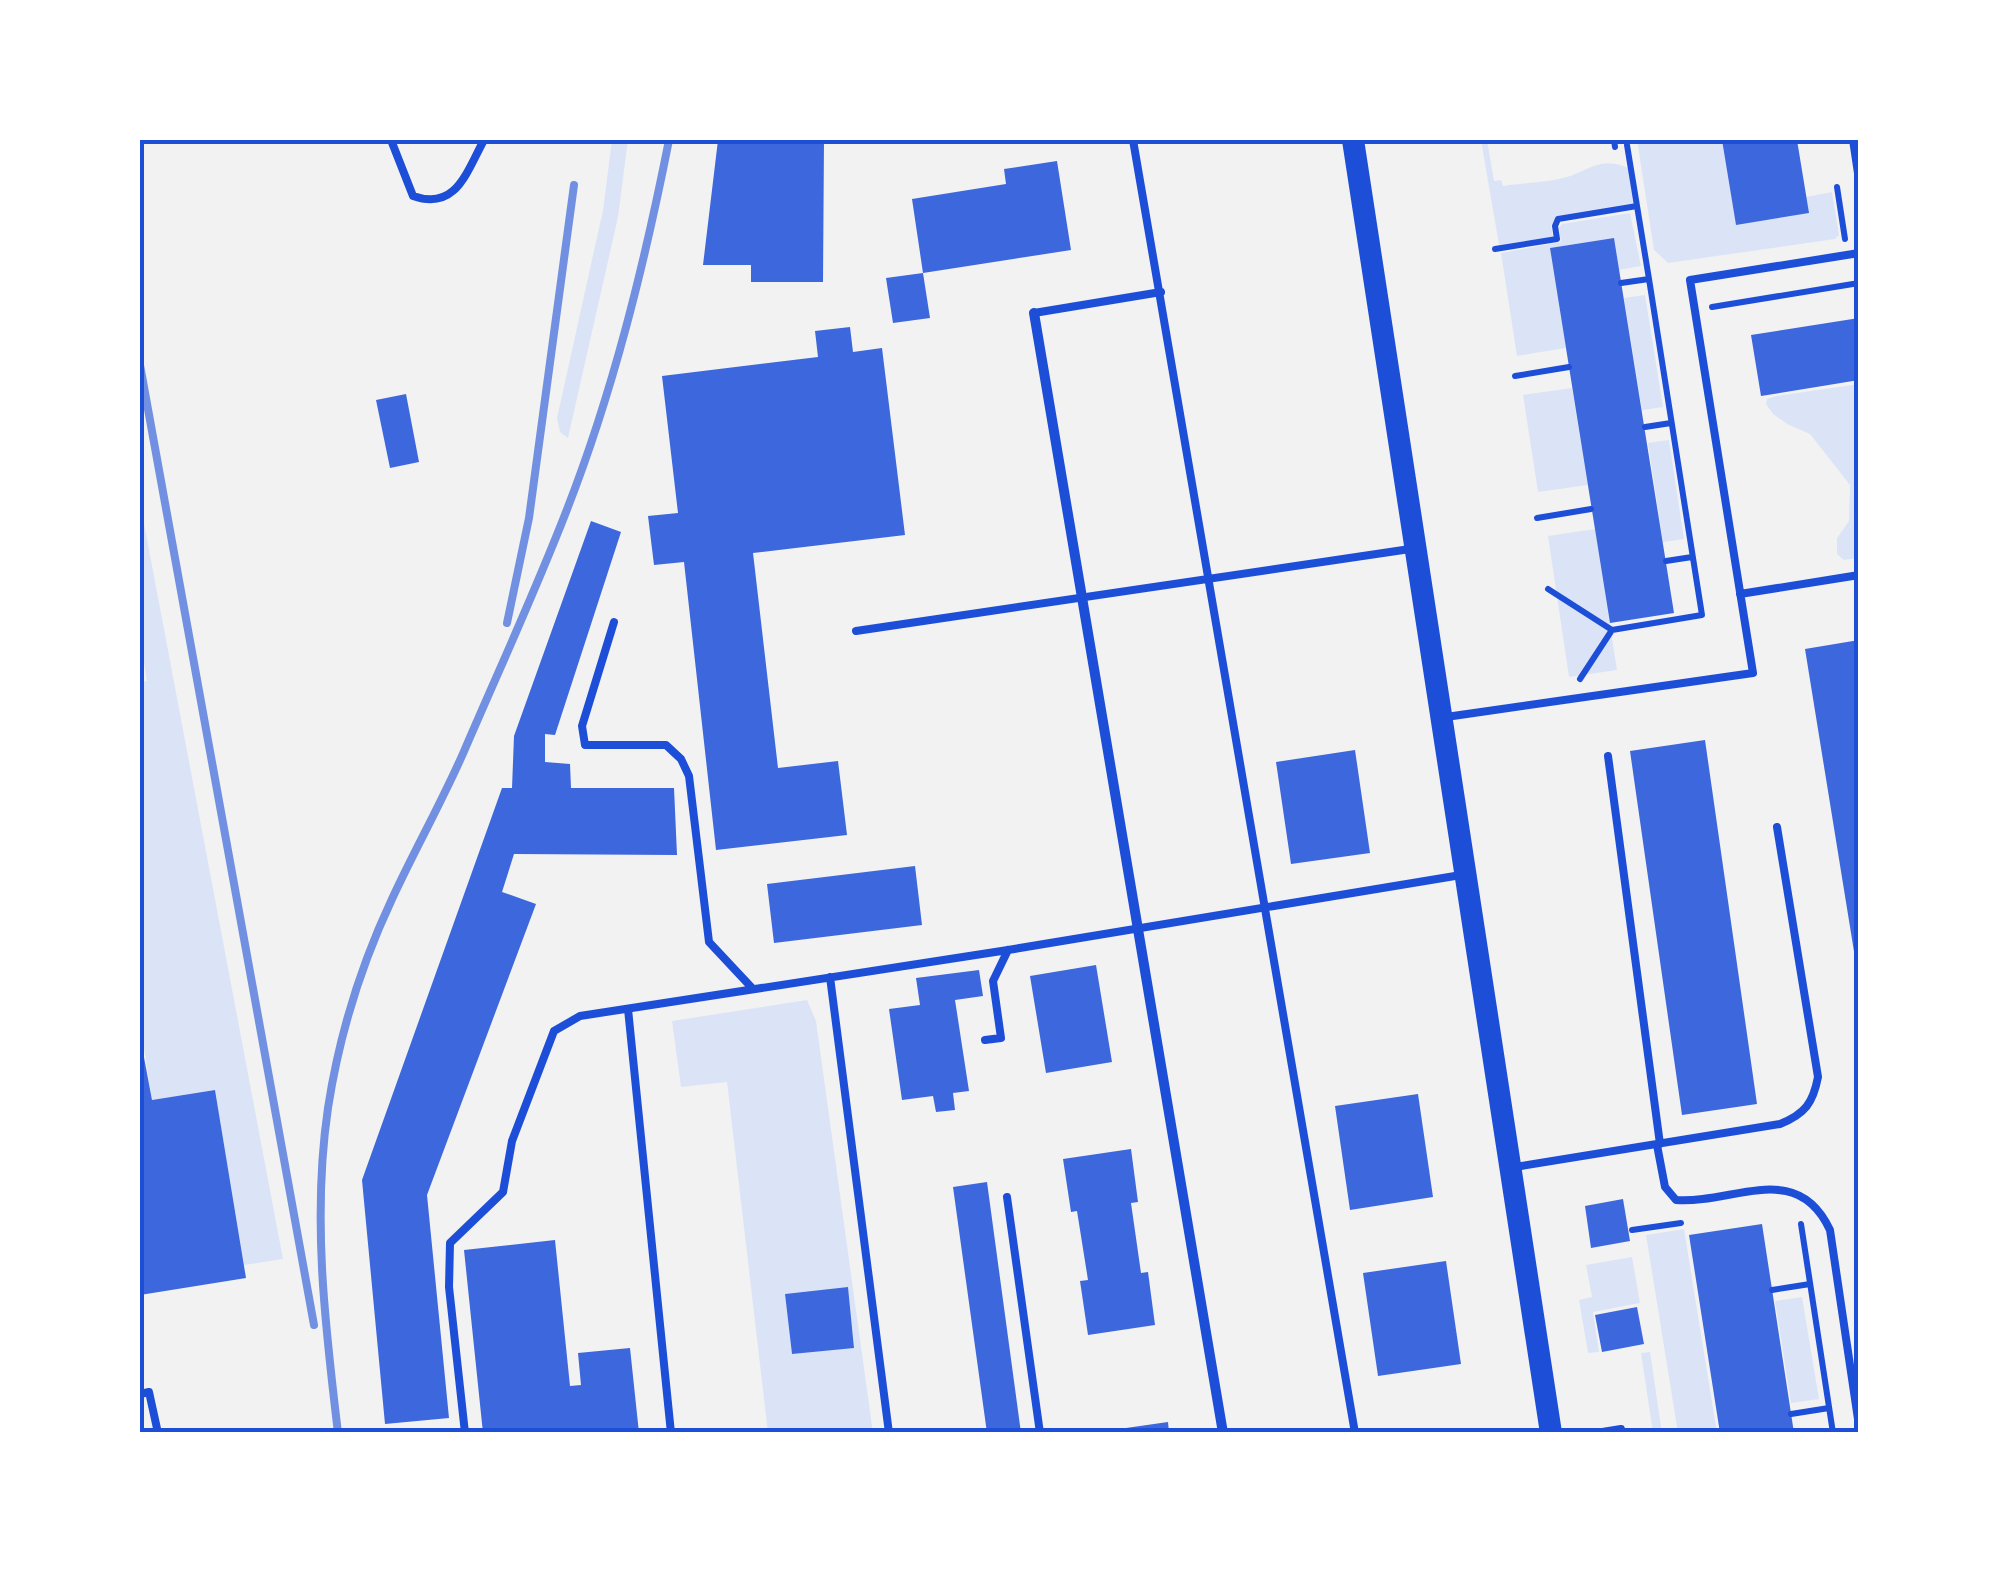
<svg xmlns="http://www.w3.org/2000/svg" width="1999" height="1573" font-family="'PT Sans',sans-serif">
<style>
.green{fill:#dbe4f7;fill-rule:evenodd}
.building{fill:#3d67dc}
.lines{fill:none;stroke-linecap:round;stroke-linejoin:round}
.path{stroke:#1d4ed8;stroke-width:6}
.service{stroke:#1d4ed8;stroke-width:8}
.minor{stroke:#1d4ed8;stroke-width:10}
.primary{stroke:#1d4ed8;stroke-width:22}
.rail{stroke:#7290e2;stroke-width:8}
.neatline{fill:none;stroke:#1d4ed8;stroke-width:4}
</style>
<rect width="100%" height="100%" fill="#f2f2f2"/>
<path class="green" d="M 612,140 L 628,140 L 618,217 L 568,438 L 560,432 L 557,418 L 603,210 Z
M 1481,140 L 1487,140 L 1494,181 L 1501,180 L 1503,186 C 1522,183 1558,182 1575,174 C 1595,166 1604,158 1628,168 L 1634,203 L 1557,216 L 1551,226 L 1553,237 L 1499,245 Z
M 1637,140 L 1722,140 L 1736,224 L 1808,213 L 1806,197 L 1832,192 L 1839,235 L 1835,239 L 1668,263 L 1654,250 Z
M 1630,213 L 1641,266 L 1619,270 L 1614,238 L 1550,248 L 1566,348 L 1517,356 L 1501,253 L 1561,242 L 1559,228 L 1562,224 Z
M 1645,295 L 1663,407 L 1642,410 L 1624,298 Z
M 1859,384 L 1859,558 L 1844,560 L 1837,554 L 1837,538 L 1849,521 L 1850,485 L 1810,434 L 1787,424 L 1773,414 L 1766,404 L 1767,399 L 1776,396 Z
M 1572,388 L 1588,485 L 1538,492 L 1523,395 Z
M 1669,440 L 1684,539 L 1663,542 L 1648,443 Z
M 140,502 L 283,1259 L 244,1265 L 215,1090 L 152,1100 L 140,1022 L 140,682 L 147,681 L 140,639 Z
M 1595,529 L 1617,670 L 1569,677 L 1548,536 Z
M 807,1000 L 816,1021 L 873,1433 L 768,1433 L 727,1082 L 681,1087 L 672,1021 ZM 848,1287 L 854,1347 L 792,1354 L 785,1294 Z
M 1684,1229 L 1717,1433 L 1678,1433 L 1646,1235 Z
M 1632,1257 L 1640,1303 L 1593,1312 L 1599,1352 L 1588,1353 L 1579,1300 L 1592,1297 L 1586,1265 Z
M 1802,1297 L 1819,1399 L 1791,1403 L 1775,1301 Z
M 1650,1352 L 1662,1433 L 1653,1433 L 1641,1353 Z"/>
<path class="building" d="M 718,140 L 824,140 L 823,282 L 751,282 L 751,265 L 703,265 Z
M 1722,140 L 1797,140 L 1809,213 L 1736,225 Z
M 1057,161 L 1071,250 L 923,273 L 912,199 L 1006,184 L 1004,169 Z
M 1614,238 L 1674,613 L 1610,623 L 1550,248 Z
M 923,273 L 930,318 L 893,323 L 886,278 Z
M 1859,318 L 1859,380 L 1761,396 L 1751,335 Z
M 850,327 L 853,352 L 882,348 L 905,535 L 753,553 L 778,768 L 838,761 L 847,835 L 716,850 L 684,562 L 654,565 L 648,516 L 678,513 L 662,376 L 818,357 L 815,331 Z
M 406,394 L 419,462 L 390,468 L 376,400 Z
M 591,521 L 621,532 L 555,735 L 545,734 L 545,762 L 570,764 L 571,788 L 674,788 L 677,855 L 514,854 L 502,892 L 536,904 L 427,1195 L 449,1418 L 385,1424 L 362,1180 L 502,788 L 512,788 L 514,736 Z
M 1859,640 L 1859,970 L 1857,970 L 1805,649 Z
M 1705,740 L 1757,1104 L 1682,1115 L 1630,751 Z
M 1355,750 L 1370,853 L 1291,864 L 1276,762 Z
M 915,866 L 922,925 L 774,943 L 767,884 Z
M 1096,965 L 1112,1062 L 1046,1073 L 1030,976 Z
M 979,970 L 983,996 L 955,1000 L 969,1091 L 953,1093 L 955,1110 L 936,1112 L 933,1096 L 902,1100 L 889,1009 L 920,1005 L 916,978 Z
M 140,1036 L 152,1100 L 215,1090 L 246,1278 L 140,1295 Z
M 1418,1094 L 1433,1197 L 1350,1210 L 1335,1106 Z
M 1131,1149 L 1138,1202 L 1131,1203 L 1141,1273 L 1148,1272 L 1155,1325 L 1088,1335 L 1080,1281 L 1088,1280 L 1077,1211 L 1071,1212 L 1063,1159 Z
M 987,1182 L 1021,1433 L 987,1433 L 953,1187 Z
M 1623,1199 L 1630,1241 L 1591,1248 L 1585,1206 Z
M 1762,1224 L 1794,1433 L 1720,1433 L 1689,1235 Z
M 555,1240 L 570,1386 L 581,1385 L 578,1353 L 630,1348 L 639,1433 L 593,1433 L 593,1429 L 569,1433 L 483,1433 L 464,1250 Z
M 1446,1261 L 1461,1364 L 1378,1376 L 1363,1273 Z
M 848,1287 L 854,1348 L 792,1354 L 785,1294 Z
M 1637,1307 L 1644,1344 L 1602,1352 L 1595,1315 Z
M 1168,1422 L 1169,1433 L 1105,1433 L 1105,1431 Z"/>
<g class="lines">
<path class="path" d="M 1614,140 L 1615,147
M 1837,187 L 1845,239
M 1495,249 L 1557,239 L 1555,226 L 1558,219 L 1637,206
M 1621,283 L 1649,279 L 1627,145
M 1712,307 L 1859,283
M 1515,376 L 1569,367
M 1645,427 L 1671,423
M 1537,518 L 1591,509
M 1666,561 L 1692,557
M 1548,589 L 1612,630 L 1702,615 L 1649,279
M 1580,679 L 1612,630
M 1801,1224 L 1833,1433
M 1632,1230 L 1681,1223
M 1772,1290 L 1810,1284
M 1791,1414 L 1829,1408"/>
<path class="service" d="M 391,140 L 413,196 C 456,211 466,173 484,140
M 928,140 L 932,140
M 1133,140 L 1355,1433
M 1853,140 L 1859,180
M 1034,313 L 1161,292
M 1740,594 L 1859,575
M 614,622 L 582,726 L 585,745 L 666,745 L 681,759 L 689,776 L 709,942 L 753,989
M 856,631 L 1410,549
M 1446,717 L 1753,673 L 1690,280 L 1859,253
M 1608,756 L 1660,1144
M 830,977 L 889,1433
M 628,1009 L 671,1433
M 985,1040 L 1001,1038 L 993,981 L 1008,950
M 1657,1145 L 1665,1187 L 1676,1200 C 1734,1204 1797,1159 1830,1230 L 1859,1426
M 1515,1167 L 1780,1124 C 1805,1114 1813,1103 1818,1077 L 1777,827
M 1007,1197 L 1040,1433
M 140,1394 L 149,1392 L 158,1433
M 465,1433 L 449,1287 L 450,1243 L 503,1192 L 512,1141 L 554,1031 L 580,1016 L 1008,950 L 1461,875
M 1596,1433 L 1621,1429"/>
<path class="minor" d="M 1034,313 L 1223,1433"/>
<path class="primary" d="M 1353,140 L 1551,1433"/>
<path class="rail" d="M 140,365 L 314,1325
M 507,623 L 529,518 L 574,185
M 338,1433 C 325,1325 312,1216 328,1108 C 339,1036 361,965 392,899 C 415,849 443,800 465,749 C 499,670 535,592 566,512 C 613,392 644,266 669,140"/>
</g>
<rect width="1999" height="1573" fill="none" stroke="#ffffff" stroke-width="285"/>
<rect x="142" y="142" width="1714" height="1288" class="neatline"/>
</svg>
